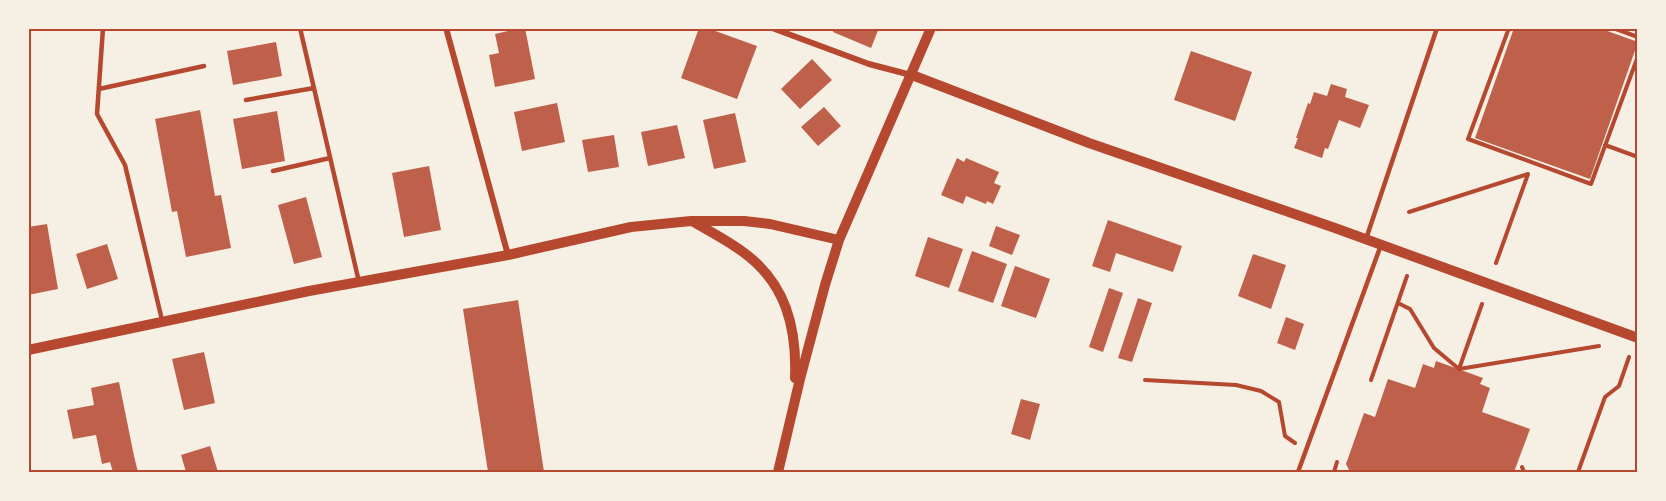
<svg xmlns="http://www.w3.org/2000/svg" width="1666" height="501" font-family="Inter,sans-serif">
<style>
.building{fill:#bf614a}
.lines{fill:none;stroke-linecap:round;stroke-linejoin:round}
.path{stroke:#b5482f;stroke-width:4}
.service{stroke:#b5482f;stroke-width:4.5}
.minor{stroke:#b5482f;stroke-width:6}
.tertiary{stroke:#b5482f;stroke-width:10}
.neatline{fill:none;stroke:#b5482f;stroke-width:2}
</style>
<rect width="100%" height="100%" fill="#f6efe4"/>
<path class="building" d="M 521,28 L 525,28 L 535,79 L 495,87 L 489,55 L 499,53 L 495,34 Z
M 699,28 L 707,28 L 757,46 L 737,99 L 681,78 Z
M 834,28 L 879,28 L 871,48 L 833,32 Z
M 1514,28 L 1599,28 L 1638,42 L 1590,179 L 1475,138 Z
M 276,42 L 282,76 L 233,85 L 227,51 Z
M 1191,51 L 1252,72 L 1235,121 L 1174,100 Z
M 812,59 L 832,80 L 800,109 L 781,89 Z
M 1331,84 L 1347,89 L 1345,97 L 1369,105 L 1360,128 L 1339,120 L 1328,149 L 1325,148 L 1322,158 L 1294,148 L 1298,138 L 1296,138 L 1308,103 L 1310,104 L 1314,92 L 1327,96 Z
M 557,103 L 565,142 L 522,151 L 514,112 Z
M 824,107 L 841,126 L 818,146 L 801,127 Z
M 200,110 L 215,196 L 221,195 L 231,248 L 186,257 L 177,211 L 172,212 L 155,119 Z
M 277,111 L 285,161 L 242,169 L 233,119 Z
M 735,113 L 746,162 L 714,169 L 703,120 Z
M 677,125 L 685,158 L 648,166 L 641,132 Z
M 614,135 L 619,167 L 588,172 L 582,140 Z
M 957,158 L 964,162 L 966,158 L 999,172 L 994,183 L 1001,186 L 993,204 L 987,201 L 986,204 L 966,196 L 963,204 L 941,195 Z
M 429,166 L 441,230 L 404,237 L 392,173 Z
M 306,197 L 322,257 L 294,264 L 278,205 Z
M 1108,220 L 1182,246 L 1173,272 L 1116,253 L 1110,272 L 1092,266 Z
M 47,224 L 58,289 L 28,295 L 28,227 Z
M 996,226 L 1020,235 L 1012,255 L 989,246 Z
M 928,237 L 963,249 L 949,288 L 915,276 Z
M 107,244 L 118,279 L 87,289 L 76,254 Z
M 972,251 L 1007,264 L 993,303 L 958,291 Z
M 1253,254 L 1286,265 L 1271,309 L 1238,296 Z
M 1015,266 L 1050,279 L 1036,318 L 1001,306 Z
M 1109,288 L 1123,293 L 1103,352 L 1089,347 Z
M 1138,298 L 1152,303 L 1132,362 L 1118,358 Z
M 518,300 L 544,472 L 488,472 L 463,309 Z
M 1286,317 L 1304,324 L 1295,350 L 1277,343 Z
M 204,352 L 215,403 L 184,410 L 172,359 Z
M 1436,361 L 1483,378 L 1480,384 L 1490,388 L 1482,412 L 1530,429 L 1514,472 L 1350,472 L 1346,464 L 1364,413 L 1375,417 L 1388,379 L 1415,388 L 1423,364 L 1434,368 Z
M 119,382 L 134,456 L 138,472 L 113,472 L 110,462 L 102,464 L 96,435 L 73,439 L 67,410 L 94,405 L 91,388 Z
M 1021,399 L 1040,404 L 1030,440 L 1011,434 Z
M 210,446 L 218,472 L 186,472 L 181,455 Z"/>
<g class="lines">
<path class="path" d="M 1509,28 L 1468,139 L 1591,184 L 1638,56
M 1613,28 L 1638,37
M 1605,145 L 1638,157
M 1409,212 L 1528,174 L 1496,263
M 1398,303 L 1410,309 L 1434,348 L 1459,369 L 1482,304
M 1459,369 L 1599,346
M 1145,380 L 1236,385 L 1261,391 L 1279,402 L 1285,436 L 1295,443
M 1371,380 L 1407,276
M 1522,467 L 1524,472
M 1334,472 L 1337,462
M 1578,472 L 1605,397 L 1619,386 L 1629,357"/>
<path class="service" d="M 103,28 L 97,114 L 125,165 L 162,320
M 300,28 L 359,282
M 99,89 L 204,66
M 246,100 L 314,88
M 273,171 L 330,158
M 1366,239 L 1437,28
M 1298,472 L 1381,245"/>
<path class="minor" d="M 446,28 L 508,255
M 772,28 L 869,64 L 911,75"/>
<path class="tertiary" d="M 912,75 L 1089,143 L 1335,228 L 1638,338
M 692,221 C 709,231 727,240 743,252 C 786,283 797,328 795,378
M 28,350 L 309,291 L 508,255 L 631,227 L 691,221 L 744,221 L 770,224 L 839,240
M 778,472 L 800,379 L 825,285 L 839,240 L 931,28"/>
</g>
<rect width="1666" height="501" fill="none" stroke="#f6efe4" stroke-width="60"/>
<rect x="30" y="30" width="1606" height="441" class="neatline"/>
</svg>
